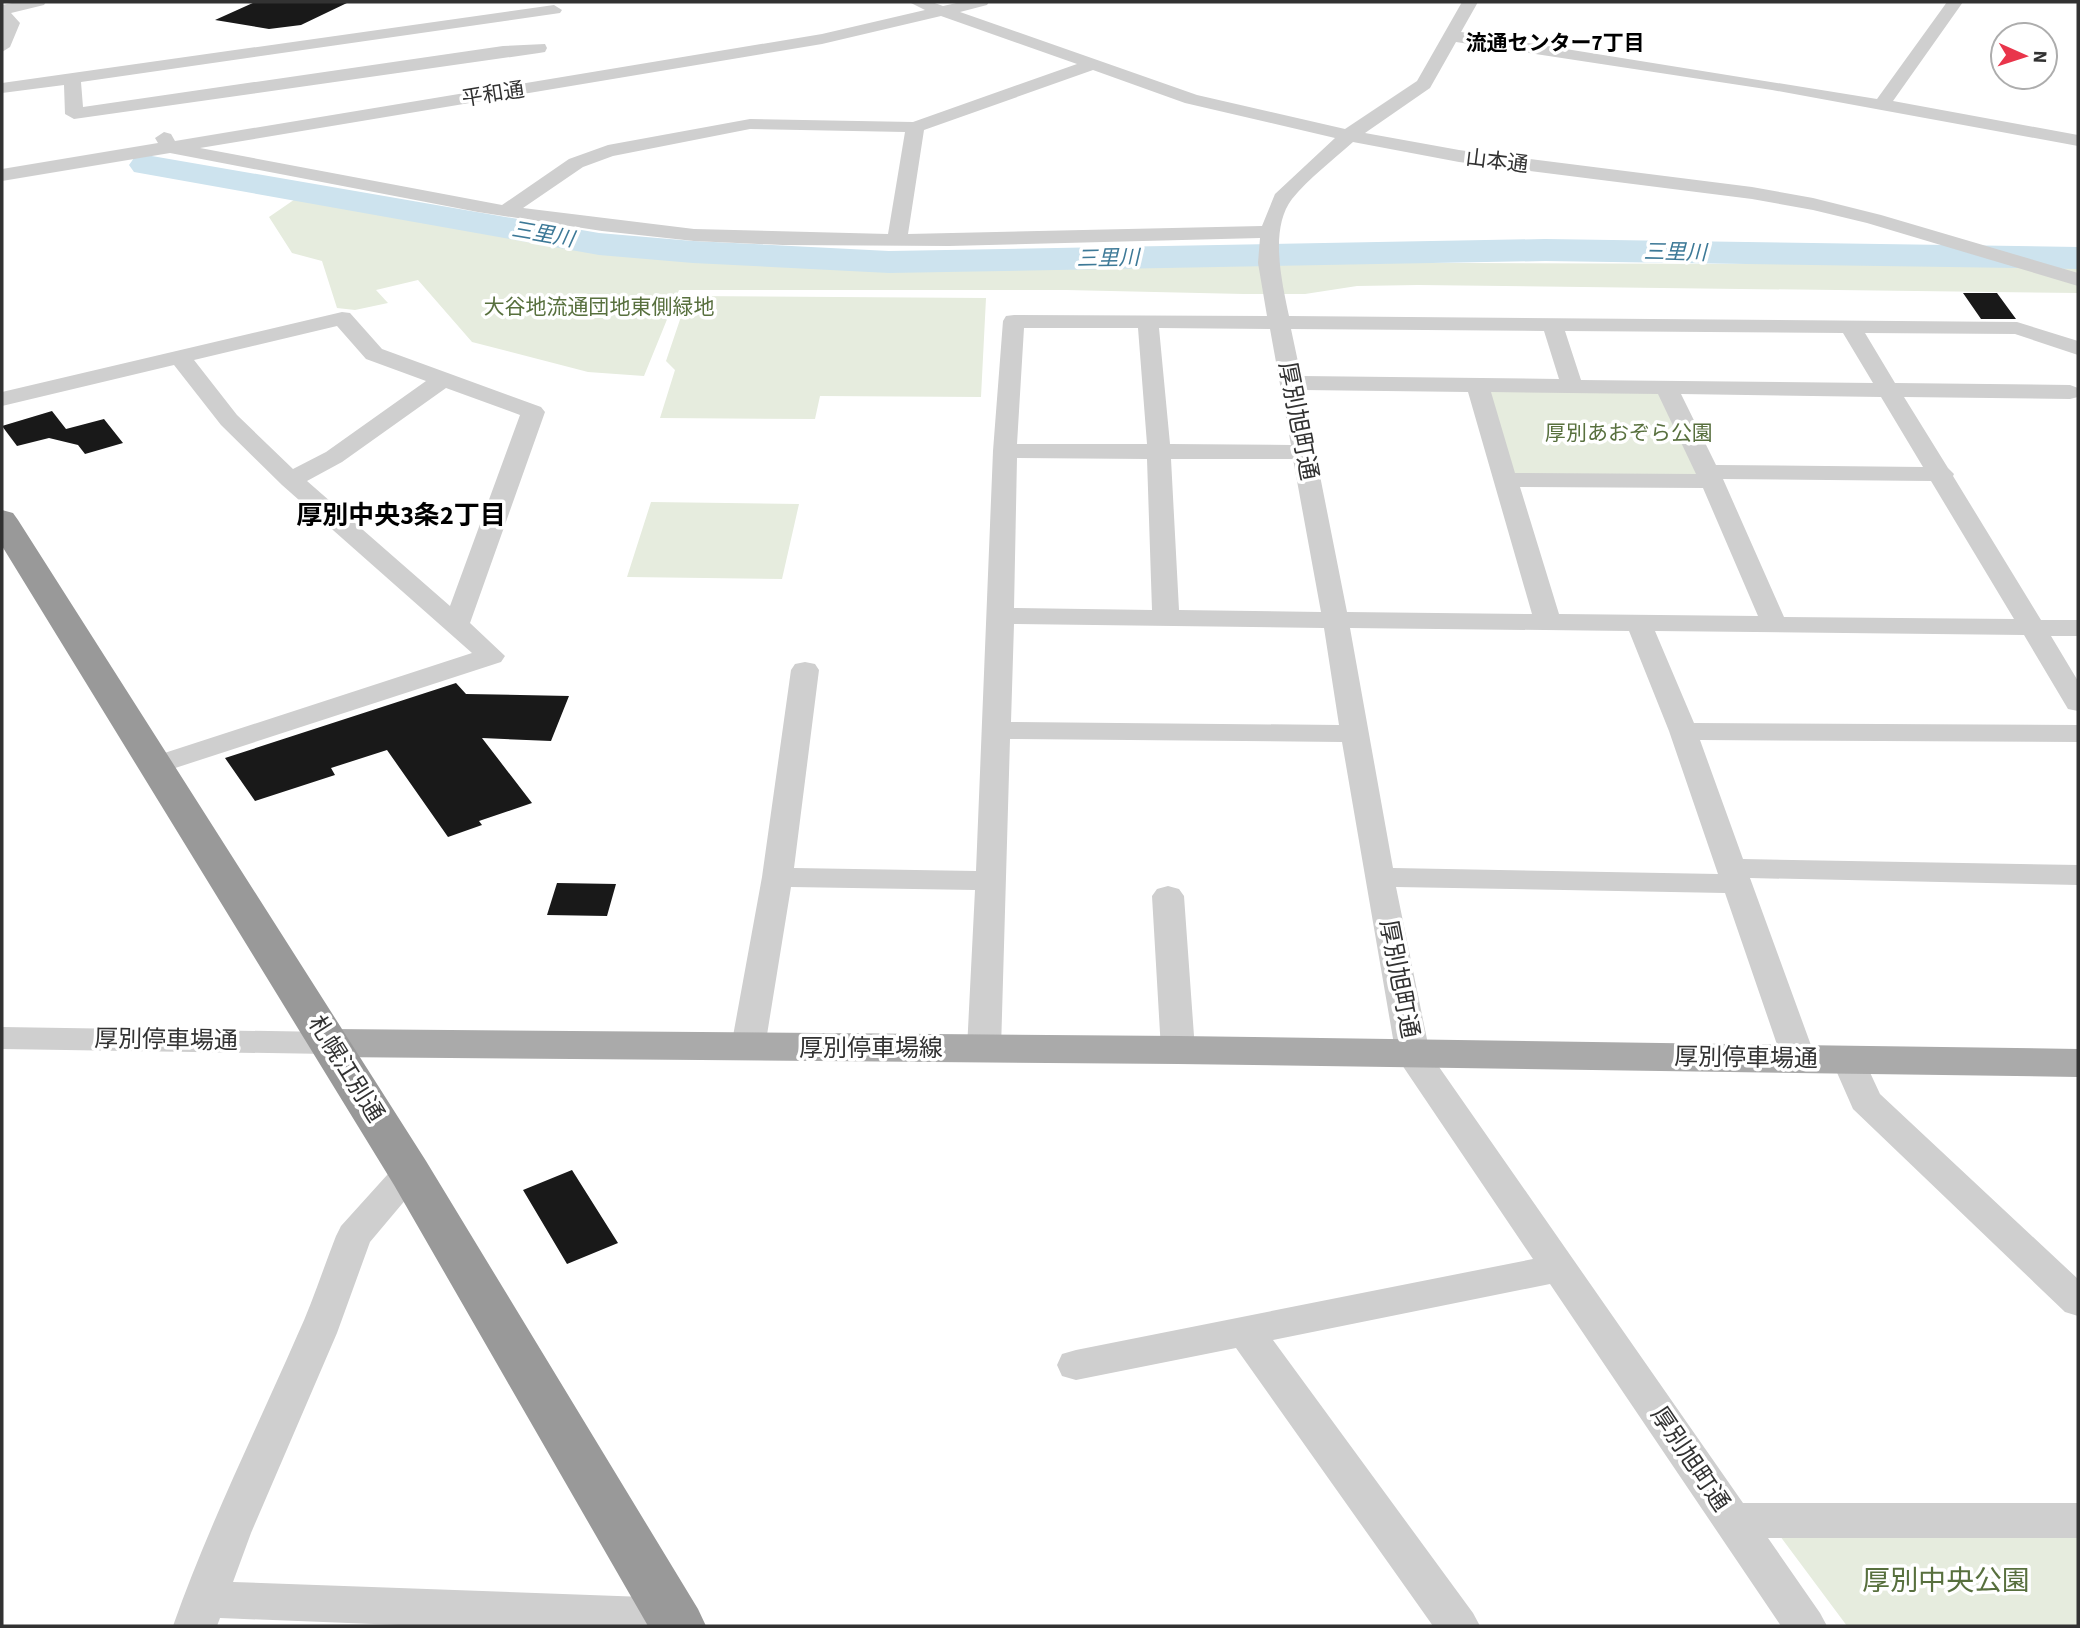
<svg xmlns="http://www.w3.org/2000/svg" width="2080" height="1628" font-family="'Source Sans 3','Noto Sans JP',sans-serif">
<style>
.green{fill:#e6ecde}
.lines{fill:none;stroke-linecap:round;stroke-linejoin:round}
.river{fill:#cde3ee;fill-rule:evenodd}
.building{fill:#191919}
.minor{fill:#cfcfcf;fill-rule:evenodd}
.major{fill:#aaa;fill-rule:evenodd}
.highway{fill:#999;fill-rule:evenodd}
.labels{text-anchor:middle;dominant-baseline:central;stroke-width:7;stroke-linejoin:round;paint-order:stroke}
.far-neighbourhood-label{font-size:21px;font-weight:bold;fill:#000;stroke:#fff}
.far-street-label{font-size:21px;fill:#323232;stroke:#fff}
.far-water-label{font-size:21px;font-style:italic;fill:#3d7997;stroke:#fff}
.far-park-label{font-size:21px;fill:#58703e;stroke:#fff}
.street-label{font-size:24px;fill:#323232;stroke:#fff}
.neighbourhood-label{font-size:26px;font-weight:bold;fill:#000;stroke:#fff}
.near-park-label{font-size:28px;fill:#58703e;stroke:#fff}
</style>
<rect width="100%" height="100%" fill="#fff"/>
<path class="green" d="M 301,195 L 688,255 L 837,265 L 1198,262 L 1769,264 L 2078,260 L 2078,293 L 1418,285 L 1357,286 L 1305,294 L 1244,294 L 1066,290 L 679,290 L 644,376 L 588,372 L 472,342 L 418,280 L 376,290 L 388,303 L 355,310 L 337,308 L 322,261 L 292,253 L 269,217 Z
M 688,296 L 986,298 L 981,397 L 820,396 L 815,419 L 660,418 L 675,370 L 666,361 Z
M 1484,386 L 1661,389 L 1703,477 L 1514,475 Z
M 651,502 L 799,504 L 782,579 L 627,577 Z
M 1780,1536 L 2078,1536 L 2078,1626 L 1847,1626 Z"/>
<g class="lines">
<path class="river" d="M 146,155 L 599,233 L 693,241 L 889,251 L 1545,239 L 2078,247 L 2078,269 L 1545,261 L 889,273 L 693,263 L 599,255 L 134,172 L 129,165 L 134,158 Z"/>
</g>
<path class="building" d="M 255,2 L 349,2 L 301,25 L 269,29 L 215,20 Z
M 1963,293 L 1997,293 L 2016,319 L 1981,319 Z
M 52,411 L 66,429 L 104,419 L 123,443 L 85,454 L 78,445 L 49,438 L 17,446 L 2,426 Z
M 456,683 L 466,694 L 569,696 L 551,741 L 482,738 L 532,803 L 479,821 L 482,825 L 448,837 L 387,750 L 331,768 L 335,775 L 255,801 L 225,758 Z
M 557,883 L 616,884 L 607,916 L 547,915 Z
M 572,1170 L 618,1243 L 567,1264 L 523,1190 Z"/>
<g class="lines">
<path class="minor" d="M 17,2 L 46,2 L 44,5 L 11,13 L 20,23 L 10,47 L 2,52 L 2,5 Z
M 909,2 L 932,2 L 943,6 L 961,2 L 989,2 L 987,5 L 960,12 L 1197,95 L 1345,129 L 1417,81 L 1462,2 L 1478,2 L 1461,32 L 1877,99 L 1947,2 L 1963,2 L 1893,101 L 2078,135 L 2078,146 L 1772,90 L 1456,42 L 1430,88 L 1365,133 L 1459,150 L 1752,187 L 1813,198 L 1881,215 L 2078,273 L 2078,286 L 1867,223 L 1813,210 L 1752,199 L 1459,162 L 1353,142 C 1333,160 1309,178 1292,199 C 1269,229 1282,282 1289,316 L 2017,322 L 2078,341 L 2078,355 L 2015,334 L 1865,333 L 1895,383 L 2070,385 L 2078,388 L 2078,397 L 2070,399 L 1904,397 L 1948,468 L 1954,474 L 1953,476 L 2041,620 L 2078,620 L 2078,636 L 2051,636 L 2078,681 L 2078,711 L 2068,709 L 2024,635 L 1655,631 L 1694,723 L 2078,725 L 2078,742 L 1700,740 L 1743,859 L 2078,865 L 2078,885 L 1750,878 L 1816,1059 L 1811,1067 L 1799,1071 L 1787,1067 L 1782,1059 L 1725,893 L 1396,887 L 1430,1054 L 1743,1503 L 2078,1503 L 2078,1538 L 1768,1538 L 1820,1613 L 1827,1626 L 1781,1626 L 1550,1284 L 1273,1340 L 1473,1613 L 1480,1626 L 1433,1626 L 1236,1348 L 1076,1380 L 1062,1376 L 1057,1365 L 1062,1354 L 1076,1350 L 1533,1259 L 1396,1056 L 1342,742 L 1010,739 L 1001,1049 L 996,1057 L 984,1060 L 972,1057 L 967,1049 L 975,890 L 791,887 L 765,1047 L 760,1055 L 748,1058 L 736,1055 L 731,1047 L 762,877 L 791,670 L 795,664 L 805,662 L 815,664 L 819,670 L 794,868 L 976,871 L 993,451 L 1003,321 L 1006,316 L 1014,315 L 1267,316 L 1258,263 L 1260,238 L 949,246 L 783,245 L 694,241 L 602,231 L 478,212 L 170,153 L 2,181 L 2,169 L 158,143 L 155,138 L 164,132 L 171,134 L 175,141 L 822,34 L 925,10 ZM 941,16 L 1077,64 L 913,122 L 750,119 L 608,145 L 569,159 L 502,205 L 200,148 L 822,44 ZM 1093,70 L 1185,103 L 1335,138 L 1275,194 L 1262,226 L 908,234 L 924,130 ZM 750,129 L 905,132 L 888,234 L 694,229 L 523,208 L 583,167 L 613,156 ZM 1024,328 L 1138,328 L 1147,444 L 1017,444 ZM 1159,328 L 1270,329 L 1291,445 L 1170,444 ZM 1291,329 L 1544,331 L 1559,379 L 1301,376 ZM 1565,331 L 1843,333 L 1873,383 L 1581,380 ZM 1303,390 L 1468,392 L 1532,614 L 1347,612 ZM 1491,392 L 1658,394 L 1696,474 L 1515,473 ZM 1681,394 L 1881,397 L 1923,467 L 1716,465 ZM 1017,458 L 1147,459 L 1152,610 L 1014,608 ZM 1171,459 L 1293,459 L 1321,612 L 1179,610 ZM 1723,479 L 1931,481 L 2014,619 L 1784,617 ZM 1520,487 L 1703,488 L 1758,616 L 1559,614 ZM 1014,624 L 1324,628 L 1339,725 L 1011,722 ZM 1350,628 L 1629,631 L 1669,731 L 1718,874 L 1393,868 Z
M 554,5 L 562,10 L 560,13 L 81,82 L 83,107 L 503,46 L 545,44 L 547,48 L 545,52 L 539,53 L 74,119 L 65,114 L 64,85 L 2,93 L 2,83 Z
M 342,312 L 350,313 L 382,349 L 541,407 L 545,412 L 470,623 L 505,656 L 501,662 L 166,771 L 156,774 L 146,771 L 142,765 L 146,759 L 472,653 L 282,485 L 221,425 L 174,365 L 2,406 L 2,392 ZM 337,326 L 366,359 L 426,381 L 326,452 L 293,469 L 237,415 L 194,360 ZM 446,388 L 520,415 L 450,606 L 307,481 L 342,462 Z
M 1168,886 L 1179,889 L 1184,896 L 1195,1050 L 1190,1058 L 1178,1061 L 1166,1058 L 1161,1050 L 1152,896 L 1157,889 Z
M 2,1027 L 329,1032 L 341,1035 L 346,1043 L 341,1051 L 329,1054 L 2,1049 Z
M 1848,1047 L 1860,1051 L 1880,1094 L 2078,1279 L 2078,1316 L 2065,1312 L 1853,1109 L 1831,1059 L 1836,1051 Z
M 410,1160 L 423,1164 L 428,1173 L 370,1242 L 337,1333 L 251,1533 L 233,1582 L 672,1598 L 687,1604 L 694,1617 L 689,1626 L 424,1626 L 220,1618 L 217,1626 L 173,1626 C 207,1529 255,1432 297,1336 C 312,1304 323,1269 336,1236 L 341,1226 L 397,1164 Z"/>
<path class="major" d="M 329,1029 L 1178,1036 L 2078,1049 L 2078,1077 L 1178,1064 L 329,1057 L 314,1053 L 308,1043 L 314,1033 Z"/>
<path class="highway" d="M 2,510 L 13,513 L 18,520 L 426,1161 L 698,1609 L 706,1626 L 648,1626 L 394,1185 L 2,546 Z"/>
</g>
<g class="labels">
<g class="far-neighbourhood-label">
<text x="1555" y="43">流通センター7丁目</text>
</g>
<g class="far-street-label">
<text transform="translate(493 94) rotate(-9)">平和通</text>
<text transform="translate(1497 161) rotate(7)">山本通</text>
</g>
<g class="far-water-label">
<text transform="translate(543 234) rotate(10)">三里川</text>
<text transform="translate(1675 252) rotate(1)">三里川</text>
<text transform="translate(1108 258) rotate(-1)">三里川</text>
</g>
<g class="far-park-label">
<text x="599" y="307">大谷地流通団地東側緑地</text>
<text x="1629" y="433">厚別あおぞら公園</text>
</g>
<g class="street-label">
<text transform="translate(1298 421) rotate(79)">厚別旭町通</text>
<text transform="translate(1399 979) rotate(79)">厚別旭町通</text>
<text transform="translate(166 1040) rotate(1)">厚別停車場通</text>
<text x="871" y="1048">厚別停車場線</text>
<text transform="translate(1746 1058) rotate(1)">厚別停車場通</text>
<text transform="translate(346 1069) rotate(58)">札幌江別通</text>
<text transform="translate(1690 1459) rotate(56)">厚別旭町通</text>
</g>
<g class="neighbourhood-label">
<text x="401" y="515">厚別中央3条2丁目</text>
</g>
<g class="near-park-label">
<text x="1946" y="1581">厚別中央公園</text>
</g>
</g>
<rect width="2080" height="1628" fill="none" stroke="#323232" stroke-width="7"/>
<g transform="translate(2024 56) rotate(93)"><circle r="33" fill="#ffffff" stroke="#adadad" stroke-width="2"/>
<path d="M0-5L12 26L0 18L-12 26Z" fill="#e9354b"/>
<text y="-10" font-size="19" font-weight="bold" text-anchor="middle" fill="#323232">N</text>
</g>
</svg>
